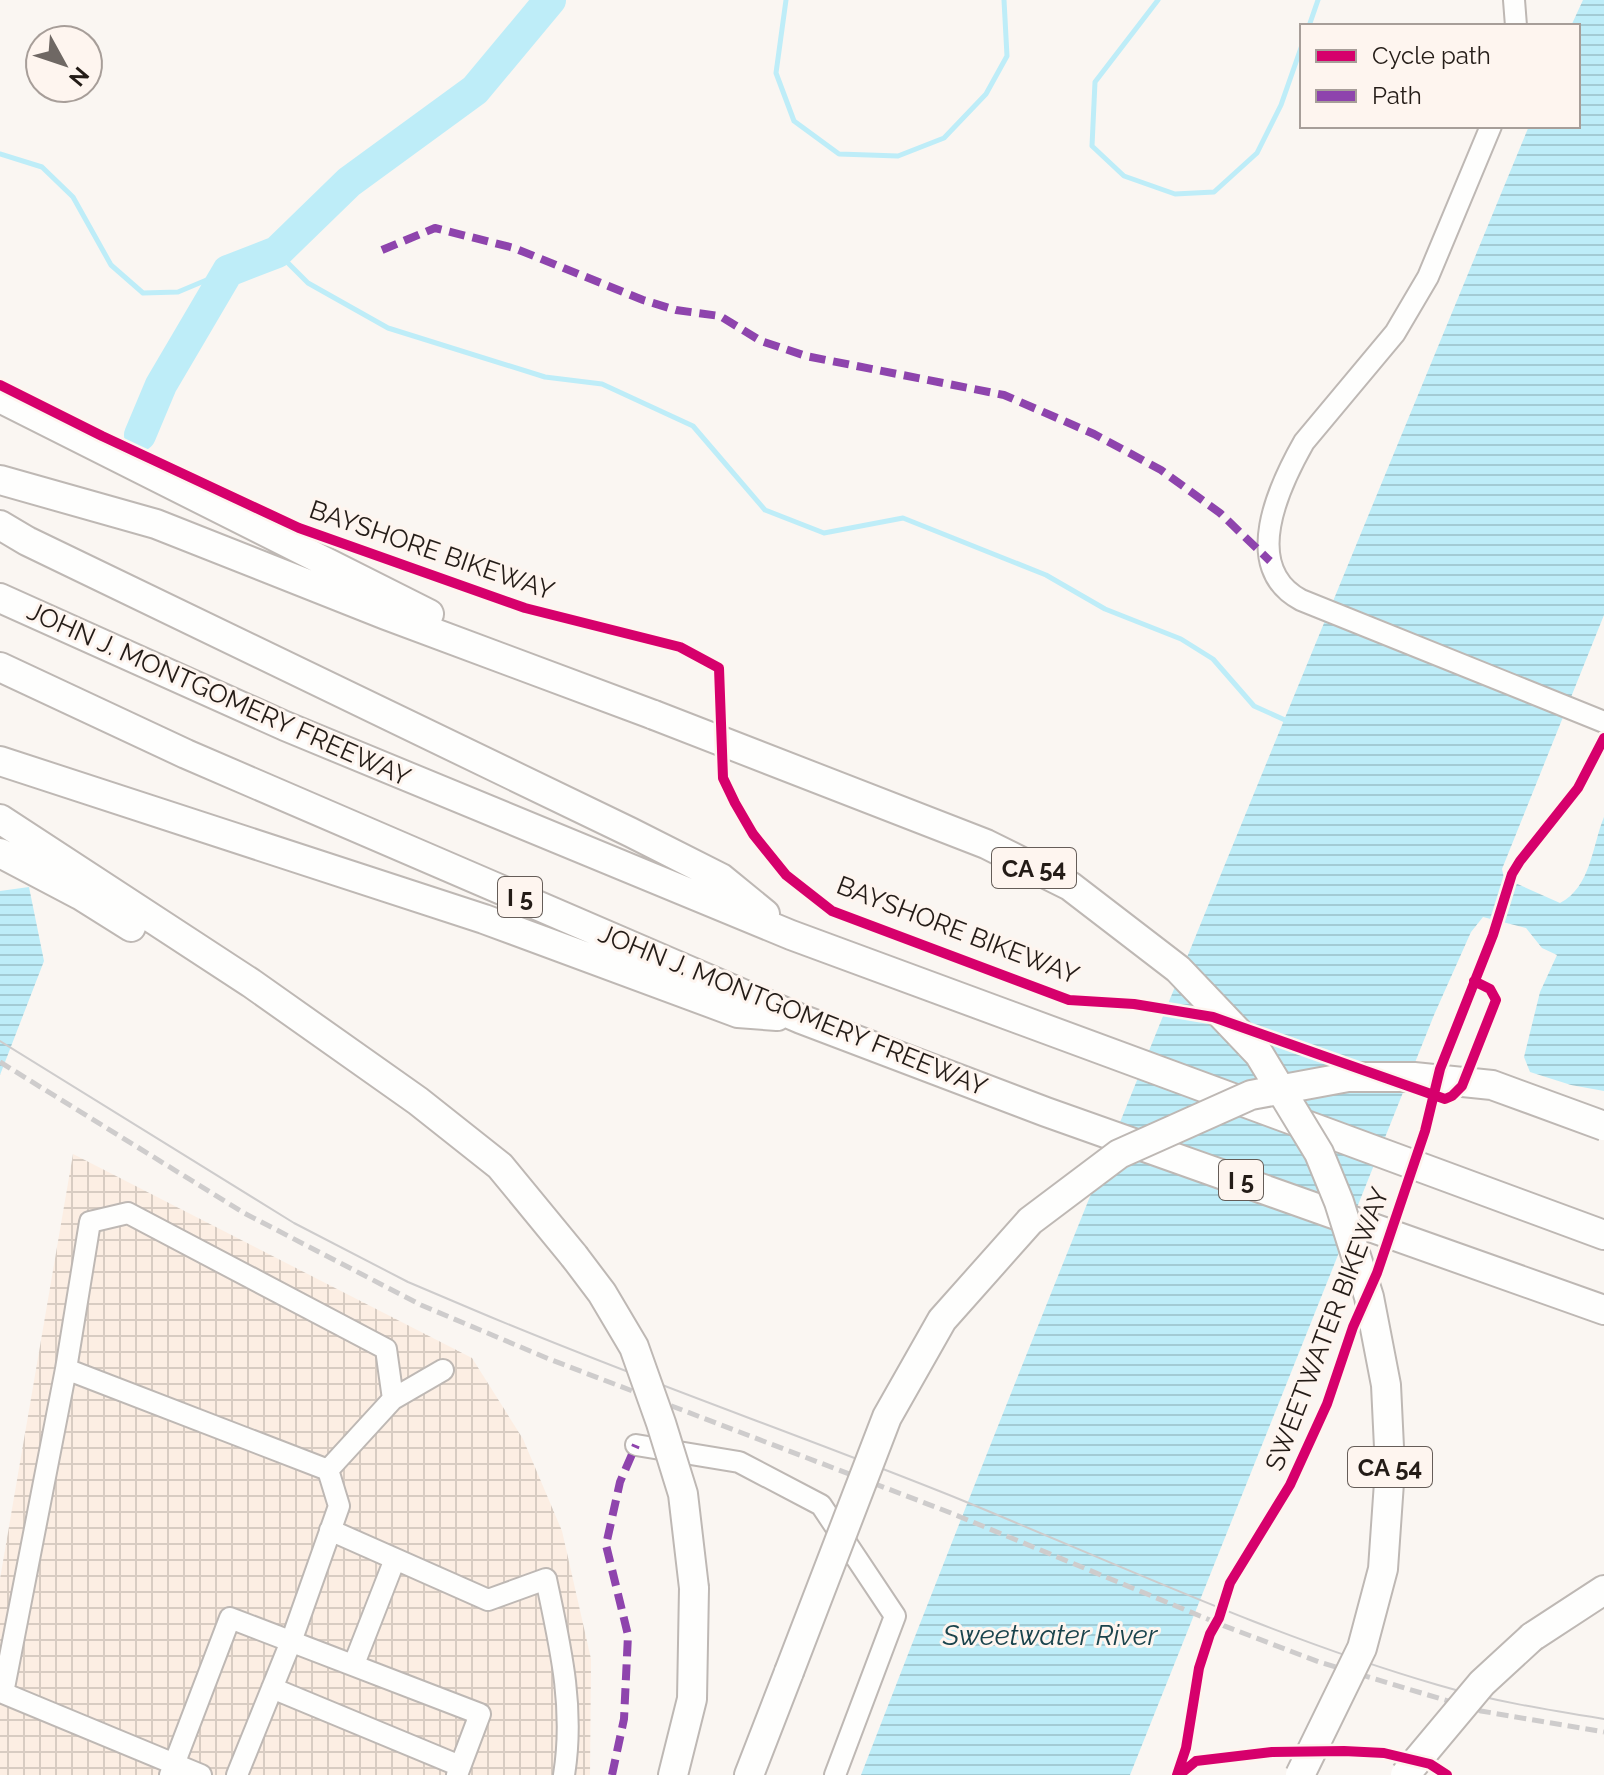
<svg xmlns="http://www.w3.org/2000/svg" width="1604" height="1775" font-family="Raleway,sans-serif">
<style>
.industrial{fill:url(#industrial-grid)}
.water{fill:url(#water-rules)}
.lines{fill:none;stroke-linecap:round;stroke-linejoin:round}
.stream{stroke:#beedf8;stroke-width:5}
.river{stroke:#beedf8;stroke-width:32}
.minor-casing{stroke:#beb8b4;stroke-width:24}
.highway-casing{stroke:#beb8b4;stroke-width:32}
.minor{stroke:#fefefd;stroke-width:20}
.highway{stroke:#fefefd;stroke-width:28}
.tram{stroke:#cecccc;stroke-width:2}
.rail{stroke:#cecccc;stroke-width:5;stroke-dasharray:12 6;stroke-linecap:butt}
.highway-bridge-casing{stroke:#beb8b4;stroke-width:32;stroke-linecap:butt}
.highway-bridge{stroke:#fefefd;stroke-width:28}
.quiet{stroke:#8e44ad;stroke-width:8;stroke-dasharray:16 8;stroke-linecap:butt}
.cycleway-casing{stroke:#fef5ef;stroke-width:15}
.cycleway{stroke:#d6006c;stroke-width:10}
.labels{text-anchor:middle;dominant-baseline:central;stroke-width:6;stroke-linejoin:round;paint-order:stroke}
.shield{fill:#fef5ef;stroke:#655d58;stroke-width:2}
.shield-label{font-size:24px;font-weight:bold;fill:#241c17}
.street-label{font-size:26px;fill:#241c17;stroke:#fef5ef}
.water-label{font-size:28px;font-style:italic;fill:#1a444d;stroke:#fef5ef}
</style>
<defs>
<pattern id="industrial-grid" width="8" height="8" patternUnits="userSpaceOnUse" patternTransform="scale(2)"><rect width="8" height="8" fill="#fceee3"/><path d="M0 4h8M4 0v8" fill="none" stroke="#d8ccc2"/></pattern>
<pattern id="water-rules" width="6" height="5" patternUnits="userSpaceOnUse" patternTransform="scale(2)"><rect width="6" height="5" fill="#beedf8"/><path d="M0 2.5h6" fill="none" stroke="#a3cbd4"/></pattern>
</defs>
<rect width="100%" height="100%" fill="#faf6f2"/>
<path class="industrial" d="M 73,1154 L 472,1358 L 523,1439 L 562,1531 L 591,1659 L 590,1775 L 0,1775 L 0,1579 Z"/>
<path class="water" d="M 1583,0 L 1604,0 L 1604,615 L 1502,869 L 1504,878 L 1560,903 C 1591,887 1592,846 1604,817 L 1604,1091 L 1571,1085 L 1530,1072 L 1524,1057 L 1540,992 L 1557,955 L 1542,948 L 1526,928 L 1483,917 L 1471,932 L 1434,1015 L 1130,1775 L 861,1775 C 1075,1222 1303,674 1529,126 L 1578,126 L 1578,26 L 1571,26 Z
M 29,887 L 44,961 L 0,1075 L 0,891 Z"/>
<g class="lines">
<path class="stream" d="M 786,0 L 776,73 L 794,121 L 839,154 L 898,156 L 944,138 L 986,94 L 1007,56 L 1004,0
M 1158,0 L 1095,82 L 1092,146 L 1124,176 L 1175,194 L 1214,192 L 1257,153 L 1281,105 L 1302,45
M 1309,26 L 1318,0
M 0,154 L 42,167 L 73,197 L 111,265 L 143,293 L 178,292 L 228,271
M 277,252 L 308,283 L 388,328 L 545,377 L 602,384 L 693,426 L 765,510 L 824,533 L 903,518 L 1046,575 L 1105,609 L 1181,639 L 1213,659 L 1254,706 L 1285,720"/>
<path class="river" d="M 140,435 L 161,385 L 228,271 L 277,252 L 349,182 L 475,90 L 550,0"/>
<g class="minor-casing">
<path id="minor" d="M 1514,0 L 1516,26
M 1491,126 L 1428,277 L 1395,333 L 1304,442 C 1279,486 1240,568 1301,600 L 1604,722
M 66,1369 L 90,1222 L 128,1213 L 386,1349 L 393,1399 L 328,1470
M 393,1399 L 443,1370
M 636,1445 L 739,1462 L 821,1505 L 895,1616 L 835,1775
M 330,1530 L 488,1600 L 546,1579 C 560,1645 575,1707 564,1775
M 354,1664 L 395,1559
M 272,1688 L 460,1766
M 170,1775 L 230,1618 L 480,1714 L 457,1775
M 201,1775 L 3,1693 L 66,1369 L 328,1470 L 339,1506 L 292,1639 L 237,1775"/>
</g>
<g class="highway-casing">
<path id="highway" d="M 0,398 L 429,614
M 0,480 L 156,524 L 386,615 L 654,715
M 0,525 L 27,541 L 630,832 L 721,878 L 765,914
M 0,598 L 285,726 L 791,935 L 1604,1235
M 0,667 L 186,754 L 801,1019 L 1046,1112 L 1604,1310
M 0,761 L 484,919 L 738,1013 L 777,1016
M 0,819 L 251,983 L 418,1101 L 500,1166 L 574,1256
M 0,853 L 80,895 L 131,927
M 1532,1637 L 1604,1590
M 673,1775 L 692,1699 L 694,1588
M 749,1775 L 789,1672"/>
</g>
<use href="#minor" class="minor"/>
<use href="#highway" class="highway"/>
<path class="tram" d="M 0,1041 L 294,1223 L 408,1282 L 474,1310 C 634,1378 798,1434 959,1499 C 1117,1564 1273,1637 1438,1685 C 1492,1701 1548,1710 1604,1719"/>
<path class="rail" d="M 0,1062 L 244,1213 L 421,1305 L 549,1359 L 951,1513 L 1222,1625 L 1319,1662 L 1481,1711 L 1604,1732"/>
<g class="highway-bridge-casing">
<path id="highway-bridge" d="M 654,715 L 986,844 L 1070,886 L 1178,969 L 1259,1054 L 1319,1153 L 1339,1202 L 1369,1297 L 1386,1385 L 1390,1468 L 1383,1569 L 1362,1648 L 1300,1775
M 574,1256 L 602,1293 L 634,1347 L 661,1423 L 683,1494 L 694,1588
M 789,1672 L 887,1417 L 942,1320 L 1030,1221 L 1119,1154 L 1251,1095 L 1348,1077 L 1414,1077 L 1492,1085 L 1604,1126
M 1405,1775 L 1482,1683 L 1532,1637"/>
</g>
<use href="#highway-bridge" class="highway-bridge"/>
<path class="quiet" d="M 382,250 L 435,228 L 514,248 L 643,300 L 676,310 L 720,316 L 761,341 L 806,356 L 1004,395 L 1094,434 L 1161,470 L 1220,513 L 1270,561
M 612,1775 L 624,1719 L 628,1635 L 606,1545 L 620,1482 L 636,1445"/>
<g class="cycleway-casing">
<path id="cycleway" d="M 0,385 L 102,436 L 299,528 L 525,608 L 680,647 L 719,668 L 723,778 L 735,803 L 753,834 L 786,875 L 832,911 L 1069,1000 L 1134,1004 L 1213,1017 L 1445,1099 L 1452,1096 L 1462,1086 L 1496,1000 L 1490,989 L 1474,981
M 1177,1775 L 1186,1748 L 1199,1668 L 1210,1634 L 1219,1618 L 1230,1583 L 1290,1485 L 1327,1404 L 1353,1327 L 1377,1273 L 1425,1131 L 1440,1069 L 1493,935 L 1512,874 L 1520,861 L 1578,788 L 1604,738
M 1179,1775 L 1196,1761 L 1272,1752 L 1344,1751 L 1384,1753 L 1430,1764 L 1447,1775"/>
</g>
<use href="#cycleway" class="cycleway"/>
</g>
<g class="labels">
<g class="shield">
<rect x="992" y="848" width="84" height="40" rx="6"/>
<rect x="498" y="877" width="44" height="40" rx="6"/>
<rect x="1219" y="1160" width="44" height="40" rx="6"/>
<rect x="1348" y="1447" width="84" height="40" rx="6"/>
</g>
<g class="shield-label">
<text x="1034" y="868">CA 54</text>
<text x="520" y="897">I 5</text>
<text x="1241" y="1180">I 5</text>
<text x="1390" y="1467">CA 54</text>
</g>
<g class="street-label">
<text transform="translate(432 550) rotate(19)">BAYSHORE BIKEWAY</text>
<text transform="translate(219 694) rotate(24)">JOHN J. MONTGOMERY FREEWAY</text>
<text transform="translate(958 930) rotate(21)">BAYSHORE BIKEWAY</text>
<text transform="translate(793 1010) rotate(22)">JOHN J. MONTGOMERY FREEWAY</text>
<text transform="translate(1327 1329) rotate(-69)">SWEETWATER BIKEWAY</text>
</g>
<g class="water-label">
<text x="1050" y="1635">Sweetwater River</text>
</g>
</g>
<rect x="1300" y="24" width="280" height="104" fill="#fef5ef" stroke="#a79e99" stroke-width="2"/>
<rect x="1316" y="50" width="40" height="12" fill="#d6006c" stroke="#a79e99" stroke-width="2"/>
<text x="1372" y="64" font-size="24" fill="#241c17">Cycle path</text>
<rect x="1316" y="90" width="40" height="12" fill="#8e44ad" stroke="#a79e99" stroke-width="2"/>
<text x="1372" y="104" font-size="24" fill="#241c17">Path</text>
<g transform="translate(64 64) rotate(130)"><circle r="38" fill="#fef5ef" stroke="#a79e99" stroke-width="2"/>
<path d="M0-6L14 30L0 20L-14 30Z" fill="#6f6864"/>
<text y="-12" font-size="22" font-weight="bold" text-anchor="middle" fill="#241c17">N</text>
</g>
</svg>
